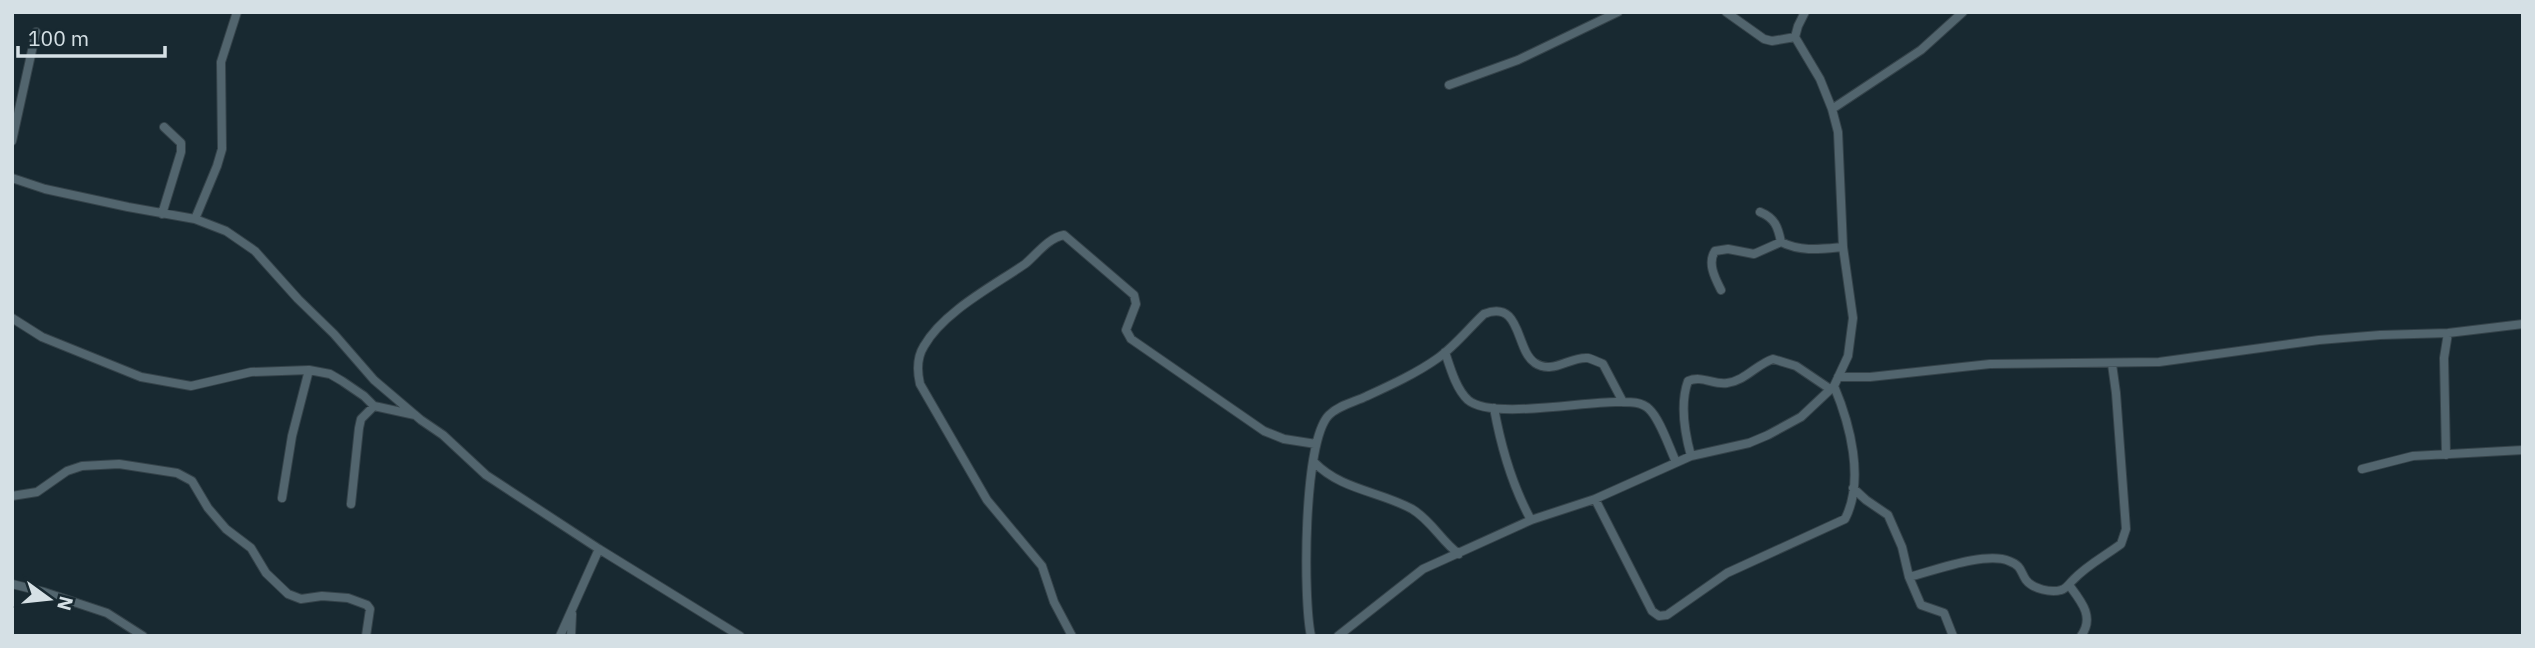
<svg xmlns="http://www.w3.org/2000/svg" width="2535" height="648" font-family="'IBM Plex Sans',sans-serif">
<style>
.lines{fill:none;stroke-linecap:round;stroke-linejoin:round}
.street-casing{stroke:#35434a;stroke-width:10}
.street{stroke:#52656e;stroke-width:8}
</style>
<rect width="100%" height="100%" fill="#182931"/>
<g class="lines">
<g class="street-casing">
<path id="street" d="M 1726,12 L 1764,39 L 1772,41 L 1795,37
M 1449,85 L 1518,60 L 1618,12
M 1832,109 L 1921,50 L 1963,12
M 12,141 L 36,32
M 12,178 L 45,189 L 128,207 L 195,219 L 226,231 L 255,251 L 298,299 L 334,334 L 374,380 L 421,420 L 443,435 L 486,475 L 599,549 L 740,636
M 1760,212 C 1775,218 1778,227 1781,242 C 1801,252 1821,249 1843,247
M 162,214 L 181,152 L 181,143 L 164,127
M 195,219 L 217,166 L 222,149 L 221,62 L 237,12
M 1721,290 C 1715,278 1707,263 1715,251 L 1728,249 L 1754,254 L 1781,242
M 12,318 L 42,337 L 141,377 L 191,386 L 251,372 L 309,370 L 330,374 L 342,381 L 364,396 L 374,406 L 415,415
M 1445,352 C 1450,367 1456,389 1468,400 C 1491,420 1585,401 1618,402 C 1628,402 1641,401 1649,409 C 1660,419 1669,447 1676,462
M 1838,377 L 1870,377 L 1990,364 L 2159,362 L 2319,340 L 2380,335 L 2448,333 L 2523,324
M 1494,408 C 1501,447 1512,485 1531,520
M 2446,455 L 2444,358 L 2448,333
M 1691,456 C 1685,434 1680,403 1688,381 C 1702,375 1713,385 1727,383 C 1745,381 1757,364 1773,359 L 1796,366 L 1830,389
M 1314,462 C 1341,490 1379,491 1412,509 C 1432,521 1441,541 1459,554
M 2362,469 L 2413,456 L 2523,450
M 1853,488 L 1866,500 L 1888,515 L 1902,547 L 1909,577 L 1921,605 L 1944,613 L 1953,636
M 12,496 L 37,492 L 67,471 L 82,466 L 119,464 L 177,473 L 192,481 L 208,508 L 226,529 L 251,548 L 266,573 L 288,594 L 301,599 L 322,596 L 348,598 L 367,605 L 370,609 L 366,636
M 282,498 L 292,436 L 309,370
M 1595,499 L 1652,611 L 1659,616 L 1667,615 L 1727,573 L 1845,519 C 1865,480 1850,424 1834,386
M 351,504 L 359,428 L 361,419 L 374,406
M 1909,577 C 1933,571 1986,551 2009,561 C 2022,566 2020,571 2026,580 C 2033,589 2051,593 2061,590 C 2066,589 2070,583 2073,580 C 2087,565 2105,556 2121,544 L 2126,529 L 2116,393 L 2112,364
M 12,584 L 44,592 L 107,613 L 143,636
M 2069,585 C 2081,601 2095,617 2081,636
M 560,636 L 599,549
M 571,636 L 572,614
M 1072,636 L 1054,602 L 1042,566 L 987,500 L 920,384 C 917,371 917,357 924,346 C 943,312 993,286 1025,264 C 1037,254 1048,238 1064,235 L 1134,295 L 1136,304 L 1126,330 L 1131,339 L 1264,431 L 1284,439 L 1316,444
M 1311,636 C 1303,599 1303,441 1329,415 C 1339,405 1355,402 1367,396 C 1391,385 1417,373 1438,358 C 1455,346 1469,328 1484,314 C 1522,299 1515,350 1535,363 C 1553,375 1570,356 1588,358 C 1592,359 1598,362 1603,364 L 1623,402
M 1338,636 L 1423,569 L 1531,520 L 1595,499 L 1691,456 L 1749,443 L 1768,435 L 1801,417 L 1834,386 L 1848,356 L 1853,318 L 1843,247 L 1838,132 L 1832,109 L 1820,79 L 1795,37 L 1798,26 L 1805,12"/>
</g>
<use href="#street" class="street"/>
</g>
<rect width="2535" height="648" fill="none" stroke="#d5e0e5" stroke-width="28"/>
<g transform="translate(49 599) rotate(105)" stroke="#182931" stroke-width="5" paint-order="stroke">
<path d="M0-5L12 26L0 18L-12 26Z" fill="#d5e0e5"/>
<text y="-10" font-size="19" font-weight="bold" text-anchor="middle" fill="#d5e0e5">N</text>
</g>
<path d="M18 46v10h147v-10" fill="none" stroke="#d5e0e5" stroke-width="3.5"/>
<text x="28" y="46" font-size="21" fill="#d5e0e5" stroke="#182931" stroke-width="5" paint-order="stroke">100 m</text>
</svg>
